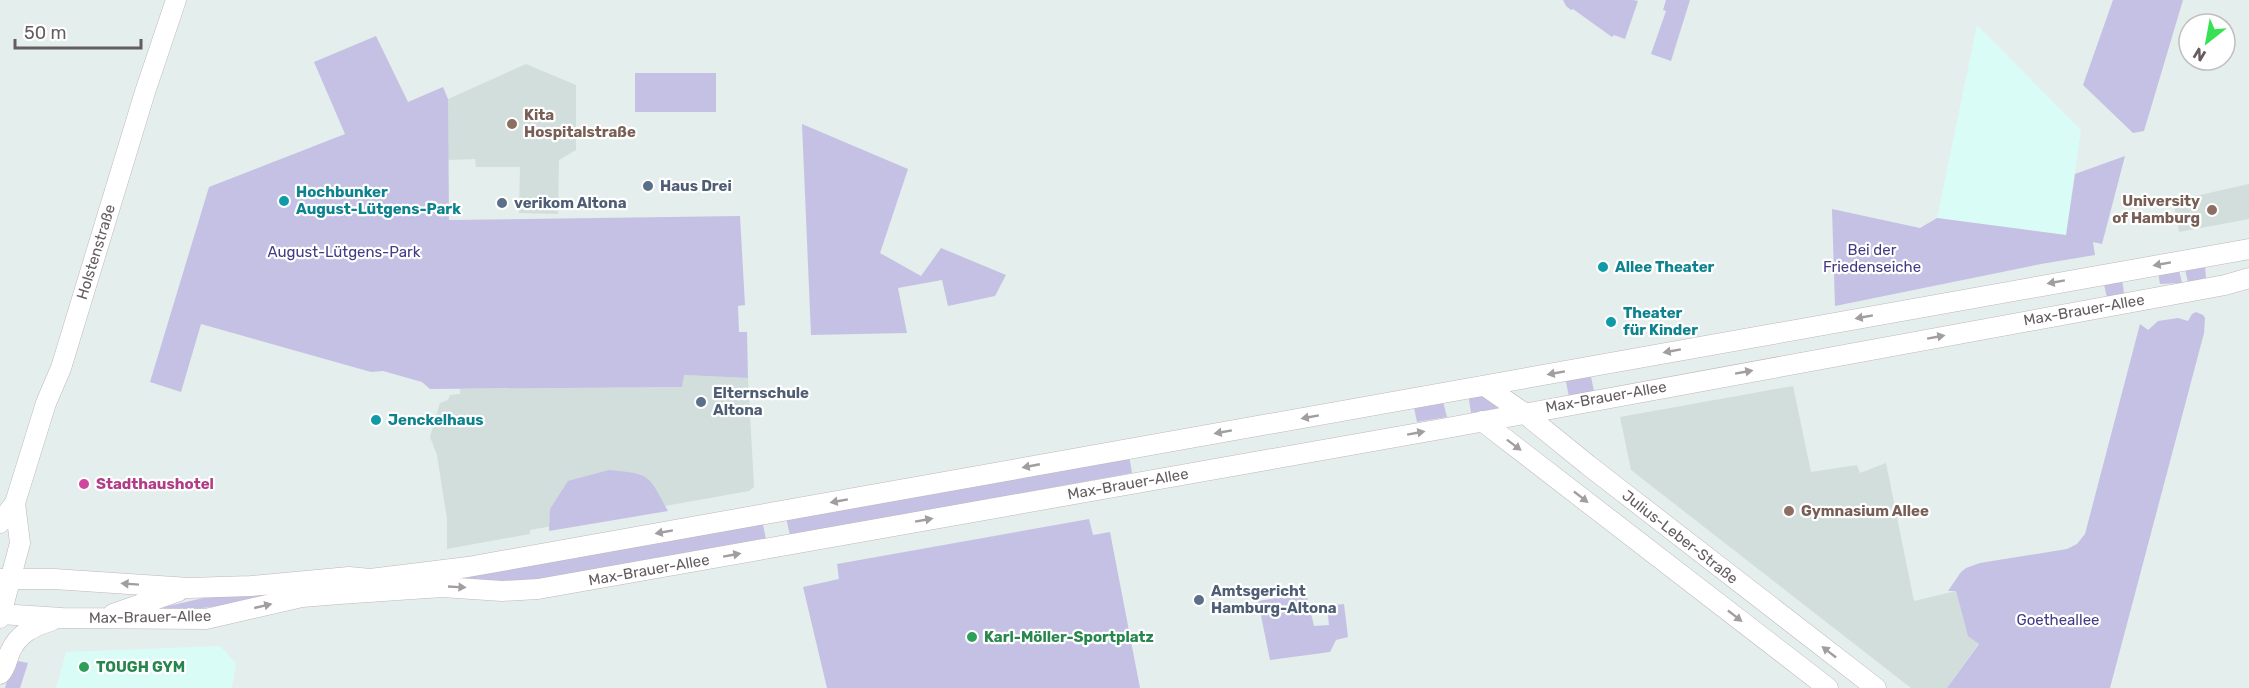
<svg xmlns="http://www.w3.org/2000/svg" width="2249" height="688" font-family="Rubik,sans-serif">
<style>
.commercial{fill:#dafcf7}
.education{fill:#d2dedc}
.green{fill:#c5c1e4}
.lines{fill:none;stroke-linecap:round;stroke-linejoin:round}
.secondary-casing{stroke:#bfb7ba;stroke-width:21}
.secondary{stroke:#fff;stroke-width:20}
.oneway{fill:#a29d9f}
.education-dot{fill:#8d6e63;stroke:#fff;stroke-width:2}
.service-dot{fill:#5c6f8a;stroke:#fff;stroke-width:2}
.culture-dot{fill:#0f9aa8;stroke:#fff;stroke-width:2}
.hotel-dot{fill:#d1479c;stroke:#fff;stroke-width:2}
.leisure-dot{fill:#2e9e5b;stroke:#fff;stroke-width:2}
.labels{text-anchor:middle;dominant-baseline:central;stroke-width:4.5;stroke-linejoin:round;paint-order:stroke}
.education-label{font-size:15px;font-weight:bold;fill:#785e54;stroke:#fff;text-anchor:start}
.service-label{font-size:15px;font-weight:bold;fill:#4e5e75;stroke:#fff;text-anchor:start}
.culture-label{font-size:15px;font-weight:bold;fill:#0d838f;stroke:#fff;text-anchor:start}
.park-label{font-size:15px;fill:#443a85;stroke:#fff}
.street-label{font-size:15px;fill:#645c5f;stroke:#fff}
.hotel-label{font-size:15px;font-weight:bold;fill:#b23c85;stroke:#fff;text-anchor:start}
.leisure-label{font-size:15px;font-weight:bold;fill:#27864d;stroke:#fff;text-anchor:start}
</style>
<rect width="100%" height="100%" fill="#e4eeec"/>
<path class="commercial" d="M 1977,25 L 2081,130 L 2066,235 L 1937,218 Z
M 220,646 L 236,663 L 232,688 L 56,688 L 66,652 Z"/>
<path class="education" d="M 526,64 L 576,85 L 576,150 L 559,160 L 558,214 L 519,213 L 520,167 L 476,167 L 475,159 L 448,160 L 448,99 Z
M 2249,184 L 2249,219 L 2179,232 L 2173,201 Z
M 683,375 L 748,378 L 754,487 L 749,491 L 530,530 L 530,534 L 447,549 L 447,519 L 437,455 L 430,437 L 440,403 L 448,400 L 450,395 L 460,394 L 460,389 L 682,387 Z
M 1793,386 L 1811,472 L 1857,465 L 1860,473 L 1886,463 L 1914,601 L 1956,591 L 1968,635 L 1979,643 L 1947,688 L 1911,688 L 1631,470 L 1620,417 Z"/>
<path class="green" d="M 1563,0 L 1633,0 L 1638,1 L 1625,39 L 1614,35 L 1612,37 L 1573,9 L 1571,10 L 1566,6 Z
M 1666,0 L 1690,0 L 1671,61 L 1651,54 L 1666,11 L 1663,10 Z
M 2113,0 L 2183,0 L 2144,131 L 2133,133 L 2083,85 Z
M 376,36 L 408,102 L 443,87 L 448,99 L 449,220 L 740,216 L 745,305 L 738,306 L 739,332 L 747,332 L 748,378 L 684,375 L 682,387 L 430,389 L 422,382 L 383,371 L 371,372 L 201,324 L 181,392 L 150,382 L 209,187 L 345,134 L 314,62 Z
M 635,73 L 716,73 L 716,112 L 635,112 Z
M 802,124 L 908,169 L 880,253 L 921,276 L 941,248 L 1006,275 L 995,296 L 948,306 L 942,280 L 898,288 L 907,333 L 811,335 Z
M 2125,156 L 2102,244 L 2093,242 L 2095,255 L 2041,264 L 1835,306 L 1832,209 L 1920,228 L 1937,218 L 2066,235 L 2075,174 Z
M 2184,265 L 2205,266 L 2206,278 L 2188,282 Z
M 2178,266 L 2182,283 L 2160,284 L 2158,272 Z
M 2103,279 L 2122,279 L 2124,293 L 2107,298 Z
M 2196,312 L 2203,315 L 2205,318 L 2204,333 L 2110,688 L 1947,688 L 1979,644 L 1968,636 L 1956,591 L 1948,591 L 1961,572 L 1966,568 L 1980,563 L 2067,549 L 2077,544 L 2085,534 L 2140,324 L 2148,330 L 2158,321 L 2178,318 L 2188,321 L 2192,314 Z
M 1590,372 L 1594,391 L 1569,397 L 1565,377 Z
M 1468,393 L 1486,397 L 1500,408 L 1471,413 Z
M 1442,398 L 1447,417 L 1417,422 L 1413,403 Z
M 1129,455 L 1132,473 L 790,536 L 786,517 Z
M 609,470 C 651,474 648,474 668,511 L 549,531 L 550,509 L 568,481 Z
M 1089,519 L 1093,535 L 1110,532 L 1140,688 L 827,688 L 803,587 L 839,579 L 837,564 Z
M 762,520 L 766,539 L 539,580 L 504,582 L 451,579 L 450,575 Z
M 271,591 L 271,595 C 234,605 203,610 164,610 L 164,607 L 221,594 Z
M 1306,593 L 1314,626 L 1329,625 L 1327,606 L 1344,604 L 1348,637 L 1336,640 L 1330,652 L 1270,660 L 1258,601 Z
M 13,660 L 28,663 L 20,688 L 5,688 Z"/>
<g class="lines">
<g class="secondary-casing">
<path id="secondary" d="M 1485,386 L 1524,413 L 1588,465 L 1876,688
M 1482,421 L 1828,688
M 0,523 L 15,503 L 46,403 L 61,368 L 145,92 L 176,0
M 0,579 L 54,579 L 189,588 L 251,586 L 349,577 L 370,579 L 468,567 L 2249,249
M 0,614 L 62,618 L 206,619 L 302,597 L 339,594 L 442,587 L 502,591 L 538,589 L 1447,428 L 2225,285 L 2249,278
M 113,614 L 179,591
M 0,618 L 20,543 L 15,503
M 0,674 C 6,668 7,660 10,652 C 18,634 33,626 51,621"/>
</g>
<use href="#secondary" class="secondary"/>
</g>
<defs><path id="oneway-solid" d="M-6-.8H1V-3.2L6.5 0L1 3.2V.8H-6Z" transform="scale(1.5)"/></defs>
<g class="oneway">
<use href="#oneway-solid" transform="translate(2162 264) rotate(170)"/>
<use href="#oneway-solid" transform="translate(2056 282) rotate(170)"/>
<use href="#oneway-solid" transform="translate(1864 317) rotate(170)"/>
<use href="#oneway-solid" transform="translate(1936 337) rotate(-10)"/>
<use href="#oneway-solid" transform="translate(1672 351) rotate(170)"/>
<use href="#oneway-solid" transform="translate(1744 372) rotate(-10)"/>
<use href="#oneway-solid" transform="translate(1556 373) rotate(170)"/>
<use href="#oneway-solid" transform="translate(1310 417) rotate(170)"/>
<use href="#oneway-solid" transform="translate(1223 432) rotate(170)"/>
<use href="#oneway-solid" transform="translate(1416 433) rotate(-10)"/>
<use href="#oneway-solid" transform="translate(1514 445) rotate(37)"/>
<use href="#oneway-solid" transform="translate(1031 466) rotate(169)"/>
<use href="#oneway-solid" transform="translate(1581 497) rotate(38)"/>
<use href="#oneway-solid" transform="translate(839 501) rotate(170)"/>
<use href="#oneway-solid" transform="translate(924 520) rotate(-10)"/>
<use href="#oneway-solid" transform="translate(664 532) rotate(170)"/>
<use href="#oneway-solid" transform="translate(732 555) rotate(-10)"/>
<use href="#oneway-solid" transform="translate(130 584) rotate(-176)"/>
<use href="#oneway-solid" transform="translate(457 587) rotate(3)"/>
<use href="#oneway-solid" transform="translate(263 606) rotate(-13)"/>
<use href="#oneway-solid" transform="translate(1735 616) rotate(38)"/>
<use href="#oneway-solid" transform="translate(1829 652) rotate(-142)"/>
</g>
<g class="education-dot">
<circle cx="512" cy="124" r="6"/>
<circle cx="2212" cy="210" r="6"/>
<circle cx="1789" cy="511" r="6"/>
</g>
<g class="service-dot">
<circle cx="648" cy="186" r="6"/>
<circle cx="502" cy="203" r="6"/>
<circle cx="701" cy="402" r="6"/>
<circle cx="1199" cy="600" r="6"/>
</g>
<g class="culture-dot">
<circle cx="284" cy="201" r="6"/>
<circle cx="1603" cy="267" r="6"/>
<circle cx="1611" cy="322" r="6"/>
<circle cx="376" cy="420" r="6"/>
</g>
<circle class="hotel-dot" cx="84" cy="484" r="6"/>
<g class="leisure-dot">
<circle cx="972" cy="637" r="6"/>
<circle cx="84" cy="667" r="6"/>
</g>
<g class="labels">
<g class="education-label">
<text x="524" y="115">Kita<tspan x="524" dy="17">Hospitalstraße</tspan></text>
<text x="2200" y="201" text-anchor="end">University<tspan x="2200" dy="17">of Hamburg</tspan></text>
<text x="1801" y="511">Gymnasium Allee</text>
</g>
<g class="service-label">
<text x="660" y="186">Haus Drei</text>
<text x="514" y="203">verikom Altona</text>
<text x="713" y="393">Elternschule<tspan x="713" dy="17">Altona</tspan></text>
<text x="1211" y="591">Amtsgericht<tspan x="1211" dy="17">Hamburg-Altona</tspan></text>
</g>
<g class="culture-label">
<text x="296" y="192">Hochbunker<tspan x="296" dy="17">August-Lütgens-Park</tspan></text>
<text x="1615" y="267">Allee Theater</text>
<text x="1623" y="313">Theater<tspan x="1623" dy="17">für Kinder</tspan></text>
<text x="388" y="420">Jenckelhaus</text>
</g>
<g class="park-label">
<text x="1872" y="250">Bei der<tspan x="1872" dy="17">Friedenseiche</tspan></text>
<text x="344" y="252">August-Lütgens-Park</text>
<text x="2058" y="620">Goetheallee</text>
</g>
<g class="street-label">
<text transform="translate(96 252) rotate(-73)">Holstenstraße</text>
<text transform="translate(2084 310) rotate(-10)">Max-Brauer-Allee</text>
<text transform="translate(1606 397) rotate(-10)">Max-Brauer-Allee</text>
<text transform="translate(1128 484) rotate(-10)">Max-Brauer-Allee</text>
<text transform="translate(1680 537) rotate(38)">Julius-Leber-Straße</text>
<text transform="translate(649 570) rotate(-10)">Max-Brauer-Allee</text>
<text transform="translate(150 617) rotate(-1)">Max-Brauer-Allee</text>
</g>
<g class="hotel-label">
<text x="96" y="484">Stadthaushotel</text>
</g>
<g class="leisure-label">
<text x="984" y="637">Karl-Möller-Sportplatz</text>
<text x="96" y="667">TOUGH GYM</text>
</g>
</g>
<g transform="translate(2207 42) rotate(211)"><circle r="28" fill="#ffffff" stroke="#c1bebf" stroke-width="1.5"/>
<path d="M0-4.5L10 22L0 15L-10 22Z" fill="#37e154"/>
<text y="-9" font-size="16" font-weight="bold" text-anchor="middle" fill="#645c5f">N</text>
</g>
<path d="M15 39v9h126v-9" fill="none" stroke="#645c5f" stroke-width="3"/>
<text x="24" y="39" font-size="18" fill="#645c5f" stroke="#ffffff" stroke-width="4.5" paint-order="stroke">50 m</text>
</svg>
